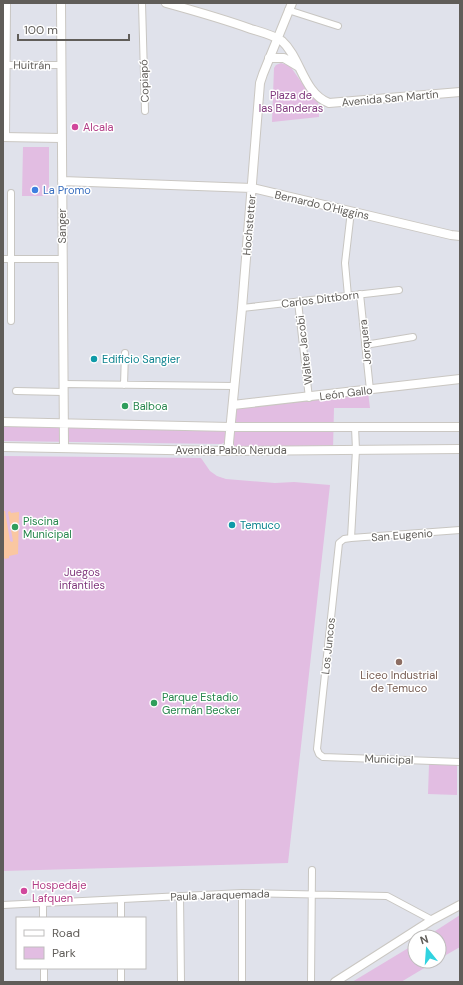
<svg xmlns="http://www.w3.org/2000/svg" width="463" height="985" font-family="'DM Sans',sans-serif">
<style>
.green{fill:#e2bde2}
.water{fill:#fac7a1}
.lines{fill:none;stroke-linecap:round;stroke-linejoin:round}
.street-casing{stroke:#c8c6c2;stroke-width:8}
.secondary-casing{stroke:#cac7c2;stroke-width:10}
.street{stroke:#fff;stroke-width:6}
.secondary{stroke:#fff;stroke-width:8}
.hotel-dot{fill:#d1479c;stroke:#fff;stroke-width:1.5}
.shop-dot{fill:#3f7fe0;stroke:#fff;stroke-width:1.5}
.culture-dot{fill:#0f9aa8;stroke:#fff;stroke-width:1.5}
.leisure-dot{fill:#2e9e5b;stroke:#fff;stroke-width:1.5}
.education-dot{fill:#8d6e63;stroke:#fff;stroke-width:1.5}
.labels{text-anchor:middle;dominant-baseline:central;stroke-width:3;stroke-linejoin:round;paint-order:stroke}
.street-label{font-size:11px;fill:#605d59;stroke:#fff}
.park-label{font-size:11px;fill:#80387d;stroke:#fff}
.hotel-label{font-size:11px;fill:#b23c85;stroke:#fff;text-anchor:start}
.shop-label{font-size:11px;fill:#366cbe;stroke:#fff;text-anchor:start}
.culture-label{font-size:11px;fill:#0d838f;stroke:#fff;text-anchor:start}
.leisure-label{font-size:11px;fill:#27864d;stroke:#fff;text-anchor:start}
.education-label{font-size:11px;fill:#785e54;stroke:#fff}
</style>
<rect width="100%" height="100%" fill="#e0e2eb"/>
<path class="green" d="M 281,63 L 290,66 L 309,93 L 318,102 L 319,117 L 272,122 L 274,68 L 276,65 Z
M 23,147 L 49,147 L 49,196 L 22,196 Z
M 368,392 L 370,408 L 334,408 L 333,449 L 230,449 L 235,407 Z
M 3,425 L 228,431 L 227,442 L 221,444 L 3,441 Z
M 3,456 L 201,458 L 210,471 L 217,476 L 226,479 L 275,483 L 294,482 L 330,485 L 288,863 L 3,871 Z
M 429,764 L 457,765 L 457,795 L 428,794 Z
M 460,915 L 460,947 L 439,959 L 439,937 L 426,937 Z
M 415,944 L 415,961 L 436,961 L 401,982 L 352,982 Z"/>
<path class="water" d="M 3,511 L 5,511 L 10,541 L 12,542 L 13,541 L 8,512 L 10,511 L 11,513 L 19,512 L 18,554 L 9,556 L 9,558 L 5,559 L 3,556 Z"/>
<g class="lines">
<g class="street-casing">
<path id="street" d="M 142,3 L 145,111
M 288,10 L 338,26
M 3,65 L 61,65
M 6,137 L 7,3
M 11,193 L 11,321
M 3,259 L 62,259
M 360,294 L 370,390
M 348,296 L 345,263 L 351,211
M 298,302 L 309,398
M 242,308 L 399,290
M 365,345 L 413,337
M 63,384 L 234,386
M 124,385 L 125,353
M 16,391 L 63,392
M 460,530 L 351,538 L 344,539 L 339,543 L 317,749 L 319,754 L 323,757 L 460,762
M 351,538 L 356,450 L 355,427
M 180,896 L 181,982
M 43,904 L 43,918
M 3,905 L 242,893 L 387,896 L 432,920
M 121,918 L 121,900
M 44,968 L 44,982
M 121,982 L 121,968
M 242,982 L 242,893
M 311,982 L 312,870"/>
</g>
<g class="secondary-casing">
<path id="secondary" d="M 61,3 L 64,447
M 166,3 C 195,11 223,19 251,29 C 261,32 273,35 282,41 C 301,58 303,93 329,103 L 460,92
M 269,58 L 284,58 L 299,67
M 3,137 L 61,138
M 62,181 L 252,188 L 451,235 L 460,236
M 233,405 L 460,379
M 3,422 L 230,427 L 460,427
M 3,447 L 221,451 L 460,449
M 223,451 L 229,446 L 229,442 L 242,308 L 260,83 L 263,74 L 292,3
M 335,982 L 432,920 L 460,905"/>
</g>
<use href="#street" class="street"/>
<use href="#secondary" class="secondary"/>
</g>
<g class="hotel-dot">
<circle cx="75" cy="127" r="4"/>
<circle cx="24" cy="891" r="4"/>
</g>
<circle class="shop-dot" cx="35" cy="190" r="4"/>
<g class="culture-dot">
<circle cx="94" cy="359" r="4"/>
<circle cx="232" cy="525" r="4"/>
</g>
<g class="leisure-dot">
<circle cx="125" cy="406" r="4"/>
<circle cx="15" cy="527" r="4"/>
<circle cx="154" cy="703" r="4"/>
</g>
<circle class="education-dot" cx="399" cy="662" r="4"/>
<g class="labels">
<g class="street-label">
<text transform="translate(32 65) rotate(1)">Huitrán</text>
<text transform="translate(144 81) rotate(-92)">Copiapó</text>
<text transform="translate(390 98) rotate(-5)">Avenida San Martín</text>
<text transform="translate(322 205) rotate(13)">Bernardo O'Higgins</text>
<text transform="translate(249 225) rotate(-85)">Hochstetter</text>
<text transform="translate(62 226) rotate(-90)">Sanger</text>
<text transform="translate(320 299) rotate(-7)">Carlos Dittborn</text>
<text transform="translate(365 342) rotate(-96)">Jorquera</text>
<text transform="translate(304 350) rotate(-97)">Walter Jacobi</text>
<text transform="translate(346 393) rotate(-7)">León Gallo</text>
<text x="231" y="450">Avenida Pablo Neruda</text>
<text transform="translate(402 535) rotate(-4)">San Eugenio</text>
<text transform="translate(328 646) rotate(-84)">Los Juncos</text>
<text transform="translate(389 759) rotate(2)">Municipal</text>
<text transform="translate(220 895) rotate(-2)">Paula Jaraquemada</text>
</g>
<g class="park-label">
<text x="291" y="95">Plaza de<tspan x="291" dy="13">las Banderas</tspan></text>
<text x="82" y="572">Juegos<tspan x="82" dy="13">infantiles</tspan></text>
</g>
<g class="hotel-label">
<text x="83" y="127">Alcala</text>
<text x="32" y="885">Hospedaje<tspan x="32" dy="13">Lafquen</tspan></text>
</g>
<g class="shop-label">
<text x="43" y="190">La Promo</text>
</g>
<g class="culture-label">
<text x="102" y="359">Edificio Sangier</text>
<text x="240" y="525">Temuco</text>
</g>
<g class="leisure-label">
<text x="133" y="406">Balboa</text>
<text x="23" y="521">Piscina<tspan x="23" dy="13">Municipal</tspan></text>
<text x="162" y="697">Parque Estadio<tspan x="162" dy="13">Germán Becker</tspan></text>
</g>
<g class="education-label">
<text x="399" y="675">Liceo Industrial<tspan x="399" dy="13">de Temuco</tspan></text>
</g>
</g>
<rect width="463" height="985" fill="none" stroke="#605d59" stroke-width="8"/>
<rect x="16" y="917" width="130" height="52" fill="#ffffff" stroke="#bfbebd"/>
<rect x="24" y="930" width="20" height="6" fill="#ffffff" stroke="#bfbebd"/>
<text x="52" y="937" font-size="12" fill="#605d59">Road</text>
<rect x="24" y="947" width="20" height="12" fill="#e2bde2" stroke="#bfbebd"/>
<text x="52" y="957" font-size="12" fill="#605d59">Park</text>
<g transform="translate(427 949) rotate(343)"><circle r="19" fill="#ffffff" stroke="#bfbebd"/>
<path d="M0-3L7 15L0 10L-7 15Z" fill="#31d3e0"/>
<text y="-6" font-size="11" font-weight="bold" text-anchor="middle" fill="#605d59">N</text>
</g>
<path d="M18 34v6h111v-6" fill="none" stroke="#605d59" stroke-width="2"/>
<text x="24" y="34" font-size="12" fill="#605d59" stroke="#ffffff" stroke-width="3" paint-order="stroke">100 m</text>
</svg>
